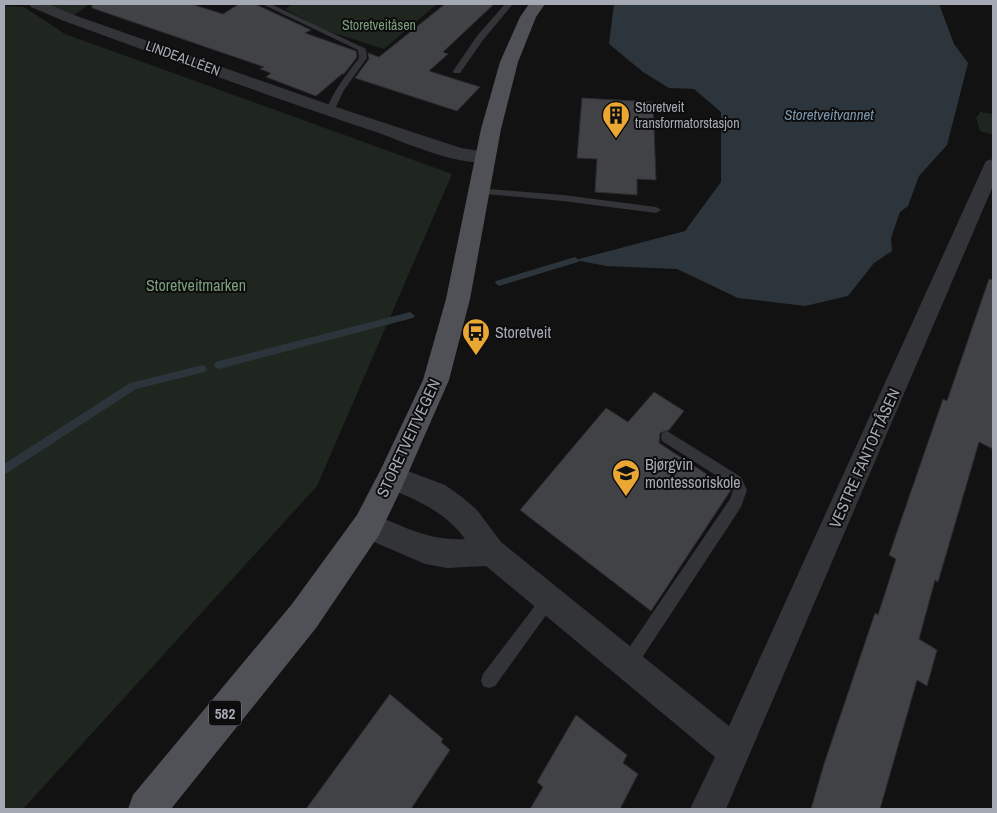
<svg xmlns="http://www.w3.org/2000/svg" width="997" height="813" font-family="'Archivo Narrow',sans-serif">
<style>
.green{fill:#1e261f}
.water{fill:#2c353b}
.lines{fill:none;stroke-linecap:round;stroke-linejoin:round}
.stream{fill:#2c353b;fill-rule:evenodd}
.building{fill:#414246;stroke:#2c2c2f}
.service{fill:#333438;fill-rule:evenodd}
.minor{fill:#333438;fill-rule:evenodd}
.primary{fill:#4f5157;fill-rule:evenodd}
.labels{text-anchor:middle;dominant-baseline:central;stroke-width:4;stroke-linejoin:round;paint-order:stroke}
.far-park-label{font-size:14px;fill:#7b9e7c;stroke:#0d0d0e}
.far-street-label{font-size:14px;fill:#a4a9b3;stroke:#0d0d0e}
.far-poi-label{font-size:14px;fill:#a4a9b3;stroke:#0d0d0e;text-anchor:start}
.far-water-label{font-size:15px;font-style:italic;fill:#7b97ad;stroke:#0d0d0e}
.shield{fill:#0d0d0e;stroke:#777a82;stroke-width:1}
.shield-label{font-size:15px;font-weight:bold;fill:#a4a9b3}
.park-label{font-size:16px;fill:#7b9e7c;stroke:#0d0d0e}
.poi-label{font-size:16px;fill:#a4a9b3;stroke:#0d0d0e;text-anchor:start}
.street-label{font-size:16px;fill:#a4a9b3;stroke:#0d0d0e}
</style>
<rect width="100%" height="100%" fill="#121213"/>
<path class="green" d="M 35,4 L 90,4 L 71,17 Z
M 292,4 L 437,4 L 384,49 L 324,30 L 285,9 Z
M 4,6 L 24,7 L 65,34 L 452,174 L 317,486 L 23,809 L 4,809 Z
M 980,112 L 993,114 L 993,135 L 980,131 L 976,118 Z"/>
<path class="water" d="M 614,4 L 939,4 L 954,44 L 968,63 L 947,145 L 919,176 L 908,206 L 900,212 L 891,238 L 892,251 L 874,263 L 848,296 L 805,306 L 738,298 L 677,269 L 606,266 L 575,260 L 685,231 L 721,182 L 721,112 L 694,89 L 669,88 L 643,72 L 609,44 Z"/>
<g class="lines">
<path class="stream" d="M 575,257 L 579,260 L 578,262 L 499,286 L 495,283 L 496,281 Z
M 410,312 L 415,316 L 413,318 L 219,369 L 216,368 L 214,365 L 216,362 L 219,361 Z
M 202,365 L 205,366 L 207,369 L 205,372 L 136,389 L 4,475 L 4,464 L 130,383 Z"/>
</g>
<path class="building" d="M 92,4 L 191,4 L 223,14 L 239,4 L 255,4 L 311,30 L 305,33 L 356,51 L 357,57 L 344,74 L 342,74 L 316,96 L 266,77 L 271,73 L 260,69 L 264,67 L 92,8 Z
M 445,4 L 494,4 L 443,52 L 448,54 L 429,71 L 480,87 L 457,111 L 355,78 L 369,59 L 368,53 L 379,57 Z
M 582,98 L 653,102 L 656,180 L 637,179 L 637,195 L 595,192 L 597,159 L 577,158 Z
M 989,279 L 993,280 L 993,449 L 979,442 L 938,582 L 935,580 L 919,639 L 937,650 L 927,686 L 917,680 L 880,809 L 811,809 L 824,764 L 875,613 L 878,615 L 896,559 L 889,555 L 943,399 L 947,401 Z
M 654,392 L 684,411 L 669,430 L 660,433 L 659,443 L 731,490 L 651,611 L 520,510 L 606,408 L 628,422 Z
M 390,694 L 443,739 L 441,742 L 450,750 L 411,809 L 306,809 Z
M 576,715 L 627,755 L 623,763 L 638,774 L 620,809 L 530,809 L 543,787 L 537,782 Z"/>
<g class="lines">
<path class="service" d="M 262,4 L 271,4 L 366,49 L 367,58 L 344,90 L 333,113 L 326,111 C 333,91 346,75 359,58 L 358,50 Z
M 505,4 L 513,4 L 483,40 L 460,73 L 454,73 L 453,71 L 477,36 Z
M 478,188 L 563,195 L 656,207 L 661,210 L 656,213 L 563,201 L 475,193 L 473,191 Z
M 667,431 L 741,477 L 747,490 L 741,507 L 634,670 L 628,672 L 622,670 L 620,664 L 622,658 L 730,499 L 733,490 L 731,485 L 662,441 L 661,437 L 662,433 Z
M 549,592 L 554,594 L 556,599 L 554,604 L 495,686 L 489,688 L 483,686 L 481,680 L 483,674 L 544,594 Z"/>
<path class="minor" d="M 29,4 L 48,4 L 74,15 L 336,107 L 461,148 L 493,153 L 495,157 L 493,161 C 464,169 404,142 376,132 C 271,97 168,59 64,21 L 31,7 Z
M 993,159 L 993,186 L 726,809 L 690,809 L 715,757 L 486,566 L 447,568 L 425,564 L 358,535 L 354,525 L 358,515 L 368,512 C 402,525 426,541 465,539 C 444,510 414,499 383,486 L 379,477 L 383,468 L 392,465 L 445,485 L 462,497 L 477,510 L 501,542 L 729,726 L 984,165 L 986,161 Z"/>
<path class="primary" d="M 529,4 L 545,4 L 536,17 L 518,62 L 501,129 L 470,299 L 449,380 L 402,487 L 379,535 L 316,628 L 171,809 L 128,809 L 133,795 L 292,604 L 357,515 L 382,467 L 423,380 L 446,299 L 481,129 L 500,62 L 520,17 Z"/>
</g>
<defs>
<g id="building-pin" transform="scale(1.4375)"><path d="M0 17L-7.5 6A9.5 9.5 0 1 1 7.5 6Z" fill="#eaa733" stroke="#0d0d0e"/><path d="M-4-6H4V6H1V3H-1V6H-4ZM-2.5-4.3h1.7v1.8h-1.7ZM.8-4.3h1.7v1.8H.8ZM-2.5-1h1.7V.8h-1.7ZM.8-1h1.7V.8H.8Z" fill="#111"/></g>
<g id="bus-pin" transform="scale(1.4375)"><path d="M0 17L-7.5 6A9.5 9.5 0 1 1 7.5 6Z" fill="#eaa733" stroke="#0d0d0e"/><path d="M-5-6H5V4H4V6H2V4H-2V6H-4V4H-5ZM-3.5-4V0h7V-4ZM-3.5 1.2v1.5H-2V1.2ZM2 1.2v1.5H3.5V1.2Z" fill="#111"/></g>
<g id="school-pin" transform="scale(1.4375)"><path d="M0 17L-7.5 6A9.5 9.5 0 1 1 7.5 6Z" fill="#eaa733" stroke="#0d0d0e"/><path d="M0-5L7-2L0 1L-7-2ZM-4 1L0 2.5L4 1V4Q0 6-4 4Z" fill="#111"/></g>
</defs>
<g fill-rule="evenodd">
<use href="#building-pin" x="616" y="115"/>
<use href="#bus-pin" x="476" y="332"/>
<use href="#school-pin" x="626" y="473"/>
</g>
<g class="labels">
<g class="far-park-label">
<text x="379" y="25">Storetveitåsen</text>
</g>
<g class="far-street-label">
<text transform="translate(183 58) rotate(20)">LINDEALLÉEN</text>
</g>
<g class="far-poi-label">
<text x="635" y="107">Storetveit<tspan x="635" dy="16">transformatorstasjon</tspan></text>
</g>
<g class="far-water-label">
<text x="829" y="114">Storetveitvannet</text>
</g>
<rect class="shield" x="209" y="700.5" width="32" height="25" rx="4"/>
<g class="shield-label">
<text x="225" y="713">582</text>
</g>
<g class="park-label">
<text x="196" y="285">Storetveitmarken</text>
</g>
<g class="poi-label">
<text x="495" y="332">Storetveit</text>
<text x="645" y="464">Bjørgvin<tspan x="645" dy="18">montessoriskole</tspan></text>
</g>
<g class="street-label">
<text transform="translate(408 438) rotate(-65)">STORETVEITVEGEN</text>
<text transform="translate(864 458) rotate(-66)">VESTRE FANTOFTÅSEN</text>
</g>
</g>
<rect width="997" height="813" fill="none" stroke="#a4a9b3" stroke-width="10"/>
</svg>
